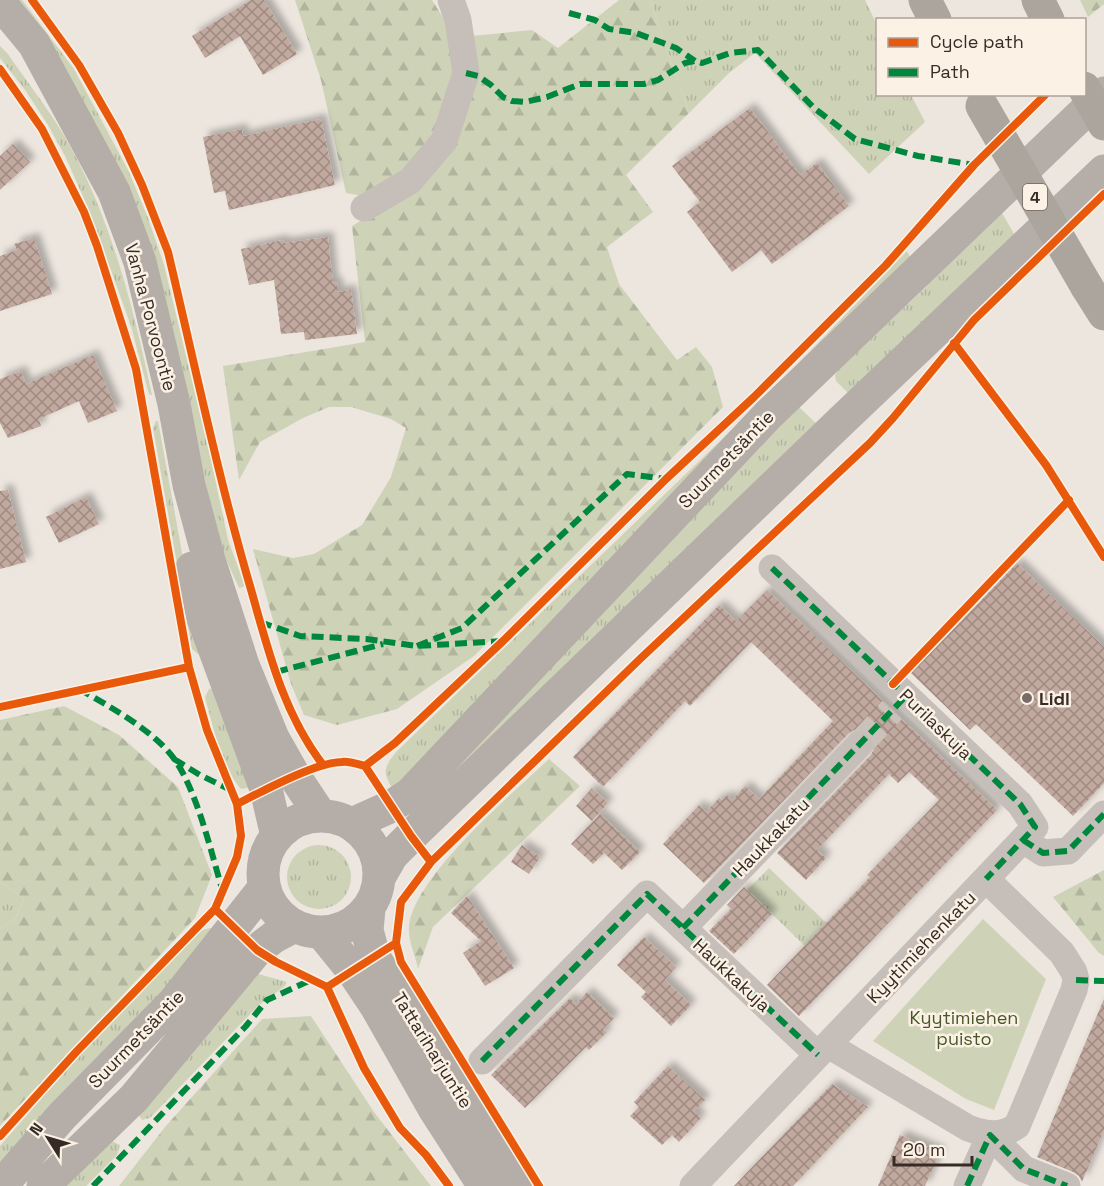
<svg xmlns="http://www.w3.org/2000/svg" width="1104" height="1186" font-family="'Space Grotesk',sans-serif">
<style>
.grass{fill:url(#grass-tufts)}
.forest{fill:url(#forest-firs)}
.park{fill:#ced3b8}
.building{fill:url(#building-cross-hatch);filter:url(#shadow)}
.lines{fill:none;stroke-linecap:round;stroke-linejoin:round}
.minor-tunnel{stroke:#c9c1ba;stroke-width:27;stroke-dasharray:27 14;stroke-linecap:butt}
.minor{stroke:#c6beb8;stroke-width:27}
.major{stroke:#b5ada7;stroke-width:33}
.highway{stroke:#aca59e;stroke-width:33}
.highway-bridge{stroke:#aca59e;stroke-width:33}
.quiet{stroke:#00873e;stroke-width:6;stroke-dasharray:12 6;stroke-linecap:butt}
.cycleway-casing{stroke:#fbf1e5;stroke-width:11}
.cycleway{stroke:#e8590c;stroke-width:8}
.poi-dot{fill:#776c67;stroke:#fbf1e5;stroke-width:2}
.labels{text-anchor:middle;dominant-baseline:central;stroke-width:5;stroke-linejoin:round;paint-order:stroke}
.shield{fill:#fbf1e5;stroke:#72665f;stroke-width:1.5}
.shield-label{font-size:16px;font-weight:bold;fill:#372b26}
.street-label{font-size:18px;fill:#372b26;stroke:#fbf1e5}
.poi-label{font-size:18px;font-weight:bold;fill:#372b26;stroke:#fbf1e5;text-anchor:start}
.park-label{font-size:18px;fill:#465728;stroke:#fbf1e5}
</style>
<defs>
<pattern id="grass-tufts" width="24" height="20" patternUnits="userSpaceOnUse" patternTransform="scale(1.5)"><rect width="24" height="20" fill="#ced3b8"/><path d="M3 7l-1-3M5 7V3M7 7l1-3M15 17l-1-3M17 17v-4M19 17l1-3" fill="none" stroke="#b2b59e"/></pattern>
<pattern id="forest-firs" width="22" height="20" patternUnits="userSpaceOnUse" patternTransform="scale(1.5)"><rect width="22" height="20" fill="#ced3b8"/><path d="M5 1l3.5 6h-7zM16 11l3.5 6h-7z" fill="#b2b59e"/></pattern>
<pattern id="building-cross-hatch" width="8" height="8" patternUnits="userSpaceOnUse" patternTransform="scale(1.5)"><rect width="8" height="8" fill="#c2a99f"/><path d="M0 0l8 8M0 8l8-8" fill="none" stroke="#9e8a81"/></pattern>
<filter id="shadow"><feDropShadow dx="5.5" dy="-5.5" stdDeviation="3" flood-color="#0004"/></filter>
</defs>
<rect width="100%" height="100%" fill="#ede6df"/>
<path class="grass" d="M 11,0 L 22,0 L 74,69 L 128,170 L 148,218 L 164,265 L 210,455 L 228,540 L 245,586 L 239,588 L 220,546 L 165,306 Z
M 650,0 L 865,0 L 877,25 L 878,94 L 911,95 L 925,122 L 869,174 L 755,53 L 729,73 L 689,113 Z
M 0,46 L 8,54 C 27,82 48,108 65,137 C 111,217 133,306 152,395 L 149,394 L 131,326 L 90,212 L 65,156 L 48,125 L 25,90 L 0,58 Z
M 998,206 L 1017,239 L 853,398 L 836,381 L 835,375 L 838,370 L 925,288 L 981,222 Z
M 907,251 L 913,262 L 786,376 Z
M 799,407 L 822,429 L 415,821 L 408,810 L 745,451 Z
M 744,418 L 393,790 C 383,773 383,768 396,752 Z
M 156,421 L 158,421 L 200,651 L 198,654 L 192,649 L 153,428 Z
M 214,688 L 253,787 L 241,789 C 222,768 212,723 205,697 L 209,689 Z
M287 877a32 32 0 1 1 64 0a32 32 0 1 1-64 0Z
M 769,868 L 859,954 L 837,977 L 747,890 Z
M 0,881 L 24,899 L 15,919 L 0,929 Z
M 210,928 L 218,932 L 0,1175 L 0,1146 L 83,1051 L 199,931 Z
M 251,972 L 287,982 L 285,986 L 259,1005 L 150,1118 L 142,1120 L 137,1112 Z
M 110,1140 L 120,1145 L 117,1155 L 86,1186 L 63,1186 Z"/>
<path class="forest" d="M 295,0 L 432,0 L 447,24 L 458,73 L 438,138 L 405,177 L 368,197 L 346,193 L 321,80 Z
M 619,0 L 650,0 L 689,113 L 626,175 L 653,212 L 607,247 L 619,284 L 677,360 L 696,347 L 712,367 L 723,407 L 474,656 L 397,709 L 337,725 L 304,715 L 291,684 L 253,549 L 293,558 L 314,554 L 362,525 L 391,477 L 406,428 L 391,419 L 351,407 L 329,407 L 303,418 L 260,442 L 239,480 L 223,366 L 365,342 L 352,226 L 416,187 L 471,36 L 532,30 L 558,48 Z
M 1080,0 L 1104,0 L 1104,4 L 1088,17 Z
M 64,706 L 119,735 L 178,787 L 212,875 L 195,918 L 0,1126 L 0,929 L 15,919 L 24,899 L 0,881 L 0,720 Z
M 549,759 L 580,786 L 433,927 L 418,969 C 416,957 408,941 409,928 C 411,879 513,793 549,759 Z
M 1104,870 L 1104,956 L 1099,953 L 1053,897 Z
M 311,1016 L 374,1112 L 431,1186 L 119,1186 L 165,1127 L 262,1019 Z"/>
<path class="park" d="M 983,919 L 1046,979 L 994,1110 L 966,1099 L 873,1041 Z"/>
<path class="building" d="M 251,0 L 264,0 L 297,54 L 263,75 L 240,36 L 205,58 L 192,36 Z
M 750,108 L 800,175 L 817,163 L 849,206 L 772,264 L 761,250 L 732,272 L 687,212 L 700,202 L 672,166 Z
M 321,119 L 335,185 L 229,210 L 225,191 L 214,193 L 203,137 L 242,129 L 243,136 Z
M 13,144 L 30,162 L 0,190 L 0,156 Z
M 328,237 L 333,283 L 337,282 L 338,292 L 351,290 L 357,334 L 305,340 L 304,332 L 281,334 L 274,280 L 249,285 L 241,249 L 283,240 L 284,243 Z
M 34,238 L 52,294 L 0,311 L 0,256 L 17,250 L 14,244 Z
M 93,355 L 117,411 L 88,423 L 79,401 L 39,419 L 41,426 L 8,438 L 0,423 L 0,379 L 21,371 L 26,384 Z
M 8,490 L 26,562 L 0,569 L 0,491 Z
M 86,497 L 99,524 L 59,543 L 46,517 Z
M 1017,563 L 1104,647 L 1104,783 L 1073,816 L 976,724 L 970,730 L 911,673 Z
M 767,590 L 997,810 L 799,1016 L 767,985 L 870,877 L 867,875 L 939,800 L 909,772 L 898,783 L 889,774 L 817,850 L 826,858 L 806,880 L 777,853 L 871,755 L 874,749 L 874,741 L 870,734 L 862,730 L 854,730 L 848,734 L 704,883 L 663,844 L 699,805 L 706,812 L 719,798 L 722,800 L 727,795 L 732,800 L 745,786 L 759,799 L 833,721 L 751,642 L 690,706 L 685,701 L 603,787 L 573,757 L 719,605 L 736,621 Z
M 592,788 L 608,803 L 592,821 L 576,806 Z
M 600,814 L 640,852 L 622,870 L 604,853 L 593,864 L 571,844 Z
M 522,845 L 540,857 L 529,874 L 511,862 Z
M 744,887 L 772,914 L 734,954 L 709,931 L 731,909 L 727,905 Z
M 467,896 L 514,968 L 485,986 L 463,953 L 481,941 L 451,913 Z
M 644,937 L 676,967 L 665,980 L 691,1005 L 671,1026 L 641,997 L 646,992 L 617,965 Z
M 587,992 L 614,1018 L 603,1029 L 607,1032 L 589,1050 L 586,1047 L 525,1108 L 491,1075 L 570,998 L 576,1004 Z
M 1104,999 L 1104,1130 L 1082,1182 L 1079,1176 L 1073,1172 L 1037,1157 Z
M 668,1066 L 705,1100 L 694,1111 L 701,1118 L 679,1142 L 672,1135 L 662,1145 L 630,1116 L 639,1107 L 634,1102 Z
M 832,1084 L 868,1107 L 793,1186 L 734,1186 Z
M 900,1135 L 940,1152 L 925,1186 L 878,1186 Z"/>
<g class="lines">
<path class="minor-tunnel" d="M 859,745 L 892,710"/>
<path class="minor" d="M 364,208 L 410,181 L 444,141 L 466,73 L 458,20 L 451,0
M 1023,840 L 1043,853 L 1068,851 L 1104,814
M 683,928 L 859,745
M 828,1045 L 968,1128 C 986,1135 1001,1137 1017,1126 L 1074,990 L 1076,980 L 1074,972 L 1062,953 L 986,879
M 482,1061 L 647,894 L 818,1055
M 990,1135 L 1024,1169 L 1067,1186
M 693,1186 L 1035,827 L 1020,804 L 772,568
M 967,1186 L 990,1135"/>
<path class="major" d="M 0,3 L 34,44 L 114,192 L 140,262 L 174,404 L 189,485 L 209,560 L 243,665 L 273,738 L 295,777 L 321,816
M 192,568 L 203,618 L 266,789 L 277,836
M263 874a58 58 0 1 1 116 0a58 58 0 1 1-116 0Z
M 352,824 L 392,806 L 410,794 L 768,415 L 1104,93
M 380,876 L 392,855 L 411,836 L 837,425 L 1104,171
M 369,909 L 367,930 L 374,957 L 516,1186
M 322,933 L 352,970 L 376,1006 L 435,1110 L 484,1186
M 1,1186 L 62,1116 L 174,1002 L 264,888
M 43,1186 L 134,1098 L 257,950 L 274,937 L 295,926"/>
<path class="highway" d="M 925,0 L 935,20
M 1038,0 L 1048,20
M 1087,287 L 1104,314"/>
<path class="highway-bridge" d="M 1084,88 L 1104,124
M 982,106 L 1087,287"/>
<path class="quiet" d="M 569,13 L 595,20 L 609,29 L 636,33 L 663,43 L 676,48 L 695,61
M 466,73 L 478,76 L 491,85 L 503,97 L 512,101 L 525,102 L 547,97 L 580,84 L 644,84 L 658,80 L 685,63 L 695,61 L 702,63 L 730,53 L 758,50 L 814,108 L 855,139 L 918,156 L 974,165
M 772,568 L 1020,804 L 1035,827 L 986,879
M 260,622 L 300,636 L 366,639 L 417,646 L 503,641
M 417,646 L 462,628 L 627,474 L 666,479
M 276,672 L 383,644
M 79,689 C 109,706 156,732 175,760 C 197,792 211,851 222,889
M 174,759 L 200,775 L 229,789
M 1023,840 L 1043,853 L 1068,851 L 1104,814
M 683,928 L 906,696
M 1076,980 L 1104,981
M 482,1061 L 647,894 L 818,1055
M 93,1186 L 246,1026 L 267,1000 L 313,979
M 967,1186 L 990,1135 L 1024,1169 L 1067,1186"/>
<g class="cycleway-casing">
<path id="cycleway" d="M 32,0 L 79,65 L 118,133 L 142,185 L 168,252 C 195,366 219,481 252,593 C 269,654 284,714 323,765
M 0,69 L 42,129 L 84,212 L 97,246 L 136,369 L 189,667 L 207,730 L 237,804 L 241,836 L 237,857 L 215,909 L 77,1051 L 0,1136
M 954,343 L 1046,465 L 1104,557
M 893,684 L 1069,500
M 0,707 L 189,667
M 365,766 L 395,743 L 503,641 L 666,479 L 754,397 L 886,265 L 974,165 L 1046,94
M 237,804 C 261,792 316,762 342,762 C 349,761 357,764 365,766 L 411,836 L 431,862
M 215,909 L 257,950 L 276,962 L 327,987 L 364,1068 L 400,1128 L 426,1155 L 449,1186
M 396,943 L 401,962 L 539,1186
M 327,987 L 396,943 L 401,902 L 431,862 L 641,658 L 870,443 L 893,418 L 974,320 L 1104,194"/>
</g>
<use href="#cycleway" class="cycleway"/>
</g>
<circle class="poi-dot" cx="1027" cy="698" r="6"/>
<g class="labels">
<rect class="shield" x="1023" y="184" width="24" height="26" rx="4.5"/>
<g class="shield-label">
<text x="1035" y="197">4</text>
</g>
<g class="street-label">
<text transform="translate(151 317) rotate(75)">Vanha Porvoontie</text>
<text transform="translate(726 459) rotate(-46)">Suurmetsäntie</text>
<text transform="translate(936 724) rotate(44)">Purilaskuja</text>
<text transform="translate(771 837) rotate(-46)">Haukkakatu</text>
<text transform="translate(921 947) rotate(-46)">Kyytimiehenkatu</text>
<text transform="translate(732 975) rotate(43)">Haukkakuja</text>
<text transform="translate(136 1039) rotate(-46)">Suurmetsäntie</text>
<text transform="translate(433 1050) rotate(58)">Tattariharjuntie</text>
</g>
<g class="poi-label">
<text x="1039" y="698">Lidl</text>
</g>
<g class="park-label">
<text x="964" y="1017">Kyytimiehen<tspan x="964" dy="21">puisto</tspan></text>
</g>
</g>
<rect x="876" y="18" width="210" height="78" fill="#fbf1e5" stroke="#ada299" stroke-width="1.5"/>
<rect x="888" y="38" width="30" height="9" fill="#e8590c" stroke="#ada299" stroke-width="1.5"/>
<text x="930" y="48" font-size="18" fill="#372b26">Cycle path</text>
<rect x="888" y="68" width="30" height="9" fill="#00873e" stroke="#ada299" stroke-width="1.5"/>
<text x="930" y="78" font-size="18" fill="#372b26">Path</text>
<g transform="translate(48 1138) rotate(307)" stroke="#fbf1e5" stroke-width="4.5" paint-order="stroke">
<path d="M0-4.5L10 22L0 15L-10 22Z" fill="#372b26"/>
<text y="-9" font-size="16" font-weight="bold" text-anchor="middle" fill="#372b26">N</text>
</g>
<path d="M894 1156v9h78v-9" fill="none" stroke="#372b26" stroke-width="3"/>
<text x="903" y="1156" font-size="18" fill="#372b26" stroke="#fbf1e5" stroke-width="4.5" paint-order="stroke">20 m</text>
</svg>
